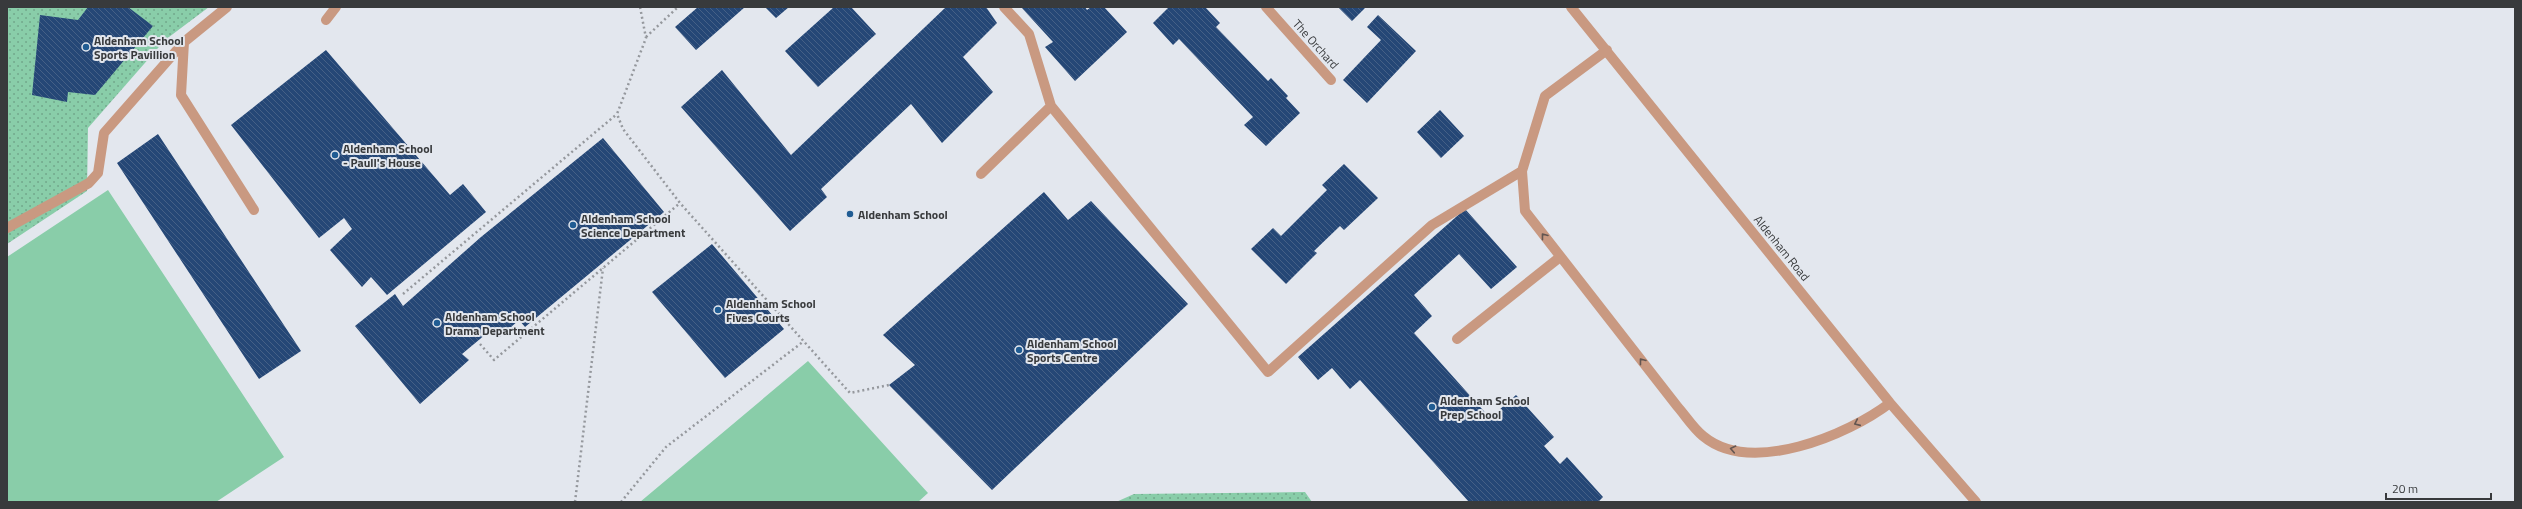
<svg xmlns="http://www.w3.org/2000/svg" width="2522" height="509" font-family="'Titillium Web',sans-serif">
<style>
.grass{fill:url(#grass-dots)}
.pitch{fill:#89cda9}
.building{fill:url(#building-back-hatch)}
.lines{fill:none;stroke-linecap:round;stroke-linejoin:round}
.path{stroke:#95989d;stroke-width:2.5;stroke-dasharray:2 3;stroke-linecap:butt}
.minor{stroke:#c99981;stroke-width:10}
.oneway{stroke:#645651}
.poi-dot{fill:#205c93;stroke:#e3e7ee;stroke-width:1.5}
.labels{text-anchor:middle;dominant-baseline:central;stroke-width:4;stroke-linejoin:round;paint-order:stroke}
.poi-label{font-size:12px;font-weight:bold;fill:#383a3c;stroke:#e3e7ee;text-anchor:start}
.street-label{font-size:12px;fill:#383a3c;stroke:#e3e7ee}
</style>
<defs>
<pattern id="grass-dots" width="8" height="8" patternUnits="userSpaceOnUse"><rect width="8" height="8" fill="#89cda9"/><path d="M2 2h.1M6 6h.1" fill="none" stroke="#71a78b" stroke-width="1.8" stroke-linecap="round"/></pattern>
<pattern id="building-back-hatch" width="6" height="6" patternUnits="userSpaceOnUse"><rect width="6" height="6" fill="#254776"/><path d="M-1 5l2 2M0 0l6 6M5-1l2 2" fill="none" stroke="#456086"/></pattern>
</defs>
<rect width="100%" height="100%" fill="#e3e7ee"/>
<path class="grass" d="M 7,7 L 209,7 L 165,40 L 88,128 L 87,191 L 7,244 Z
M 1305,492 L 1312,502 L 1116,502 L 1134,494 Z"/>
<path class="pitch" d="M 108,190 L 284,457 L 216,502 L 7,502 L 7,257 Z
M 808,361 L 928,493 L 918,502 L 640,502 Z"/>
<path class="building" d="M 88,7 L 128,7 L 153,26 L 95,95 L 68,92 L 67,102 L 32,95 L 40,15 L 78,20 Z
M 698,7 L 745,7 L 696,50 L 675,27 Z
M 765,7 L 789,7 L 776,18 Z
M 834,7 L 851,7 L 876,34 L 818,87 L 785,51 Z
M 946,7 L 986,7 L 997,23 L 963,57 L 993,92 L 942,143 L 911,104 L 821,189 L 827,197 L 790,231 L 681,107 L 722,70 L 791,155 Z
M 1021,7 L 1085,7 L 1087,10 L 1091,7 L 1104,7 L 1127,32 L 1075,81 L 1045,47 L 1053,42 Z
M 1169,7 L 1205,7 L 1220,23 L 1216,27 L 1268,81 L 1271,78 L 1288,96 L 1286,98 L 1300,113 L 1266,146 L 1244,125 L 1253,117 L 1179,39 L 1173,45 L 1153,23 Z
M 1338,7 L 1366,7 L 1352,21 Z
M 1378,15 L 1416,51 L 1367,103 L 1343,80 L 1381,40 L 1367,27 Z
M 326,50 L 450,195 L 463,184 L 486,212 L 387,295 L 371,277 L 362,287 L 330,250 L 352,229 L 344,218 L 319,238 L 231,125 Z
M 1440,110 L 1464,136 L 1441,158 L 1417,132 Z
M 158,134 L 301,351 L 259,379 L 117,163 Z
M 603,138 L 664,212 L 525,327 L 519,320 L 500,337 L 492,329 L 462,354 L 469,360 L 420,404 L 355,326 L 395,294 L 403,306 L 481,237 Z
M 1344,164 L 1378,198 L 1344,230 L 1340,226 L 1314,251 L 1317,253 L 1286,284 L 1251,249 L 1273,228 L 1281,236 L 1327,190 L 1322,185 Z
M 1044,192 L 1068,220 L 1091,201 L 1188,304 L 992,490 L 889,385 L 915,365 L 883,335 Z
M 1465,209 L 1517,267 L 1491,289 L 1459,254 L 1414,295 L 1432,316 L 1414,333 L 1490,418 L 1516,395 L 1554,437 L 1544,446 L 1560,464 L 1567,457 L 1603,497 L 1598,502 L 1469,502 L 1360,380 L 1350,389 L 1332,368 L 1318,380 L 1298,357 Z
M 712,244 L 784,329 L 725,378 L 652,292 Z"/>
<g class="lines">
<path class="path" d="M 640,7 L 646,38 L 617,114 L 623,129 L 680,203 L 850,393 L 889,385
M 646,37 L 678,7
M 403,294 L 617,114
M 480,344 L 494,360 L 680,203
M 575,502 L 603,268
M 621,502 L 666,447 L 804,341"/>
<path class="minor" d="M 1004,7 L 1029,34 L 1051,106 L 1268,372 L 1432,225 L 1522,171
M 1266,7 L 1331,80
M 1571,7 L 1890,403 L 1976,502
M 326,20 L 336,7
M 184,42 L 181,95 L 254,210
M 1607,50 L 1545,96 L 1522,171 L 1525,211 L 1677,406 C 1685,415 1693,428 1703,436 C 1751,476 1848,435 1890,403
M 981,174 L 1051,106
M 7,228 L 89,183 L 98,173 L 104,133 L 184,42 L 227,7
M 1457,339 L 1560,257"/>
</g>
<defs><path id="oneway-chevron" d="M-2-3.5L2.5 0L-2 3.5" fill="none" stroke-width="1.6" stroke-linecap="round" stroke-linejoin="round"/></defs>
<g class="oneway">
<use href="#oneway-chevron" transform="translate(1544 236) rotate(-128)"/>
<use href="#oneway-chevron" transform="translate(1642 361) rotate(-128)"/>
<use href="#oneway-chevron" transform="translate(1857 423) rotate(156)"/>
<use href="#oneway-chevron" transform="translate(1733 449) rotate(-168)"/>
</g>
<g class="poi-dot">
<circle cx="86" cy="47" r="4"/>
<circle cx="335" cy="155" r="4"/>
<circle cx="850" cy="214" r="4"/>
<circle cx="573" cy="225" r="4"/>
<circle cx="718" cy="310" r="4"/>
<circle cx="437" cy="323" r="4"/>
<circle cx="1019" cy="350" r="4"/>
<circle cx="1432" cy="407" r="4"/>
</g>
<g class="labels">
<g class="poi-label">
<text x="94" y="40">Aldenham School<tspan x="94" dy="14">Sports Pavillion</tspan></text>
<text x="343" y="148">Aldenham School<tspan x="343" dy="14">- Paull's House</tspan></text>
<text x="858" y="214">Aldenham School</text>
<text x="581" y="218">Aldenham School<tspan x="581" dy="14">Science Department</tspan></text>
<text x="726" y="303">Aldenham School<tspan x="726" dy="14">Fives Courts</tspan></text>
<text x="445" y="316">Aldenham School<tspan x="445" dy="14">Drama Department</tspan></text>
<text x="1027" y="343">Aldenham School<tspan x="1027" dy="14">Sports Centre</tspan></text>
<text x="1440" y="400">Aldenham School<tspan x="1440" dy="14">Prep School</tspan></text>
</g>
<g class="street-label">
<text transform="translate(1316 44) rotate(48)">The Orchard</text>
<text transform="translate(1782 248) rotate(51)">Aldenham Road</text>
</g>
</g>
<rect width="2522" height="509" fill="none" stroke="#383a3c" stroke-width="16"/>
<path d="M2386 493v6h105v-6" fill="none" stroke="#383a3c" stroke-width="2"/>
<text x="2392" y="493" font-size="12" fill="#383a3c" stroke="#e3e7ee" stroke-width="3" paint-order="stroke">20 m</text>
</svg>
